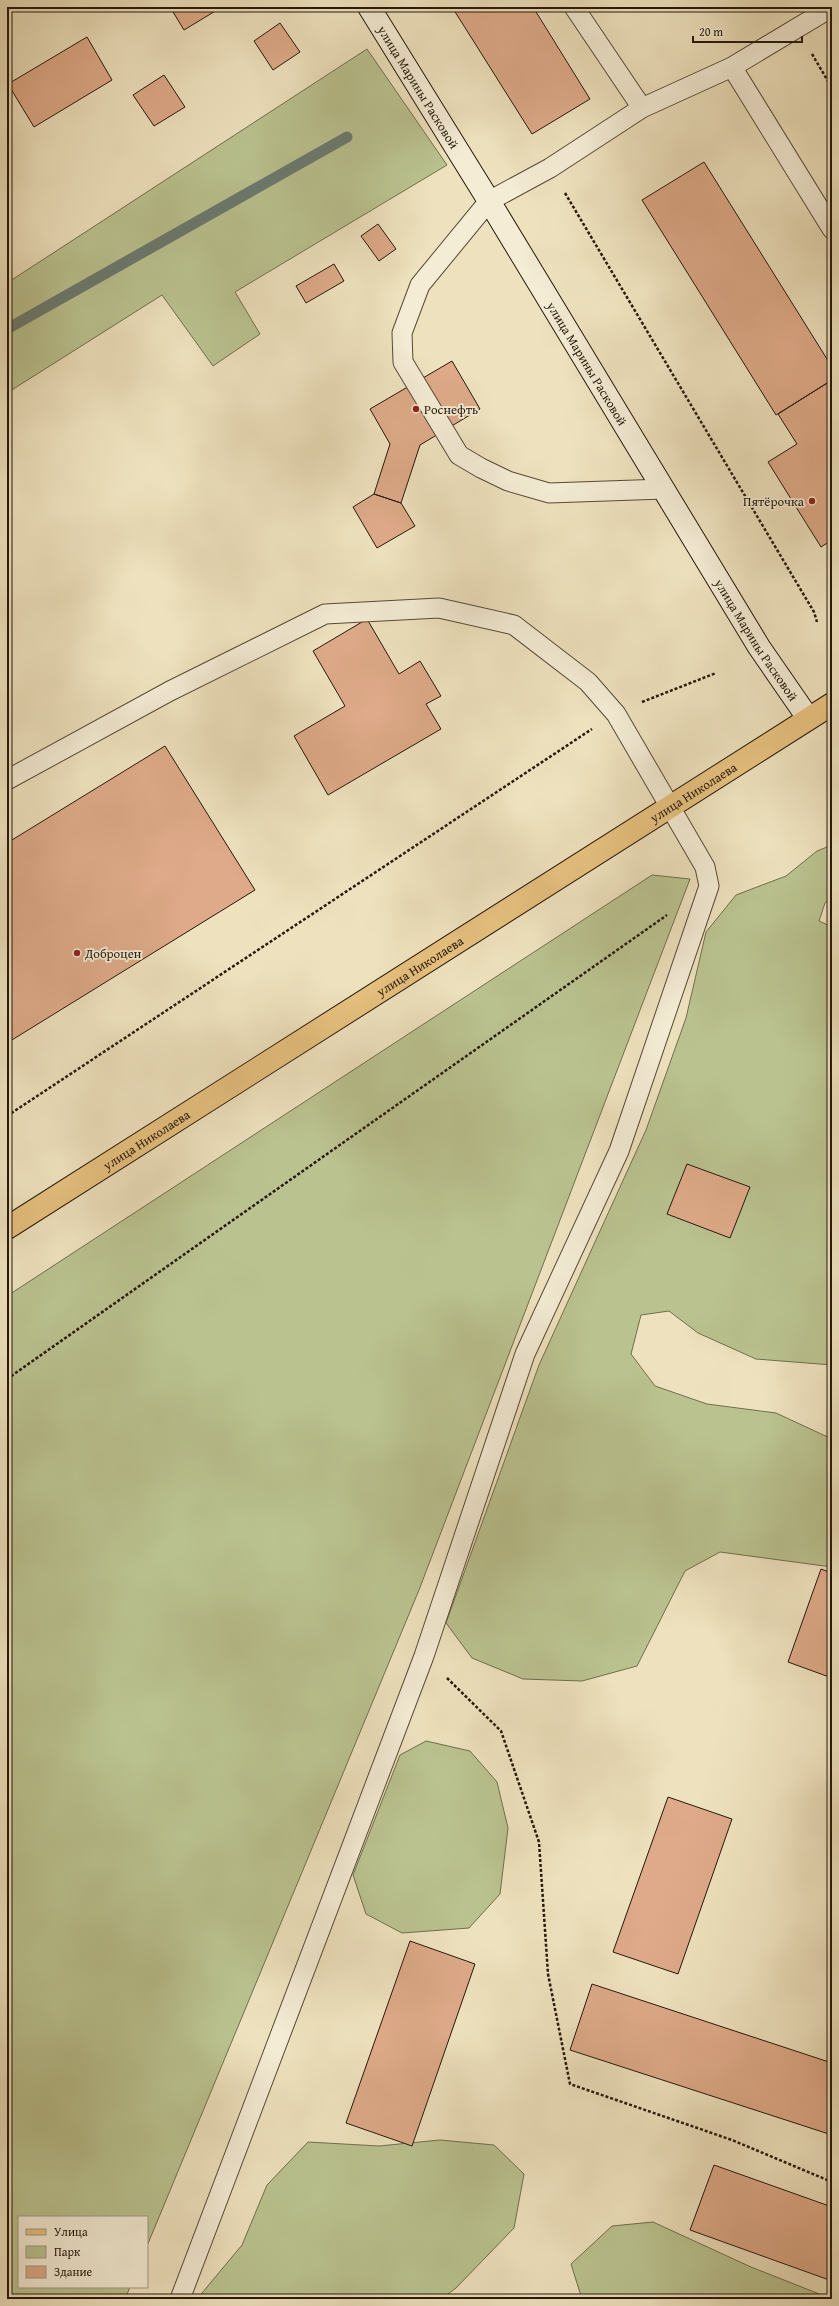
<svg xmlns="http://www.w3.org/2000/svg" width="839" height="2306" font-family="'Gentium Book Plus',serif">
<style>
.green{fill:#bac390;stroke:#706e4e}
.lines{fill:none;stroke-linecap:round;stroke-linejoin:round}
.stream{stroke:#6b7b71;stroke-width:11}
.building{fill:#deaa89;stroke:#25180c}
.lane-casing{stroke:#574a38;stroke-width:21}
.secondary-casing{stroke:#25180c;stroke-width:24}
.primary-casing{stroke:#25180c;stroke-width:24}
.path{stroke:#25180c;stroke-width:2.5;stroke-dasharray:3 2;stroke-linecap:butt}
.lane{stroke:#f4ecd5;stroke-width:19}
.secondary{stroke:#f4ecd5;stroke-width:22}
.primary{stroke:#e7c17f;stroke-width:22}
.poi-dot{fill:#8f2418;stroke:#f4ecd5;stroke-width:1.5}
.labels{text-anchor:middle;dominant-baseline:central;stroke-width:3.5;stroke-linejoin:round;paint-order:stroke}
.street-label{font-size:13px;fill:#25180c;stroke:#f4ecd5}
.poi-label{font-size:13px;fill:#25180c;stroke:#f4ecd5;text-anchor:start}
</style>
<rect width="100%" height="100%" fill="#eee2be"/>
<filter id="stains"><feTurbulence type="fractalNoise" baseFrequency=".005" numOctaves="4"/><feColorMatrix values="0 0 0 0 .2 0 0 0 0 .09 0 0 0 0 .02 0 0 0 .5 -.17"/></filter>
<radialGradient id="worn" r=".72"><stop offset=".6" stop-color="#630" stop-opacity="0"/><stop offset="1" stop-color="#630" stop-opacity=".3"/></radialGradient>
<path class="green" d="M 367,49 L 447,165 L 235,292 L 260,334 L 213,366 L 162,295 L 7,393 L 7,283 Z
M 832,845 L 832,897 L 825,903 L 819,921 L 832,927 L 832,1365 L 756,1359 L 698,1333 L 669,1311 L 641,1315 L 631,1354 L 655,1386 L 707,1404 L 776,1413 L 832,1439 L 832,1567 L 720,1552 L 685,1571 L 637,1666 L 582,1681 L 523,1679 L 472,1658 L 446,1623 L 539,1365 L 646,1130 L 686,1018 L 706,932 L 736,895 L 786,876 L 817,851 Z
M 652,875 L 690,879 L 419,1590 L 147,2246 L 147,2217 L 19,2217 L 19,2287 L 130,2287 L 125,2299 L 7,2299 L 7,1296 Z
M 426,1741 L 470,1751 L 497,1782 L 508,1828 L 500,1894 L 469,1928 L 402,1933 L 366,1914 L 353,1875 L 400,1755 Z
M 440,2140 L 494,2145 L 524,2174 L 514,2228 L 456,2288 L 441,2299 L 197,2299 L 242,2245 L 267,2185 L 308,2142 L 379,2146 Z
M 653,2222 L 751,2267 L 832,2299 L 582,2299 L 571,2264 L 612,2226 Z"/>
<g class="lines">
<path class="stream" d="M 7,329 L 347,137"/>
</g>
<path class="building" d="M 170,7 L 222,7 L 184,30 Z
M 452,7 L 533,7 L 590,99 L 532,134 Z
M 280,23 L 300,52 L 273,70 L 254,41 Z
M 87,37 L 112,80 L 34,127 L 8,84 Z
M 164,75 L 185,107 L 154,126 L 133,95 Z
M 704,162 L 832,367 L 832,380 L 776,415 L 642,200 Z
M 378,224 L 396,249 L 379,261 L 361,236 Z
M 334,264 L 344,281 L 306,303 L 296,286 Z
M 452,361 L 480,409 L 420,445 L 401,503 L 374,494 L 390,444 L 370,409 Z
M 832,380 L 832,540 L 821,547 L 768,462 L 797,444 L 778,414 Z
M 374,494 L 401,503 L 415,526 L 377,548 L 353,507 Z
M 367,619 L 399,674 L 420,661 L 441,696 L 426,704 L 441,729 L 328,795 L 294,736 L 345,706 L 313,651 Z
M 165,746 L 255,890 L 7,1043 L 7,843 Z
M 687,1164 L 750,1187 L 730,1238 L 667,1214 Z
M 821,1569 L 832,1573 L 832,1678 L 788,1662 Z
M 668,1797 L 732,1819 L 678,1974 L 613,1952 Z
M 410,1941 L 475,1964 L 412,2146 L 346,2123 Z
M 592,1984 L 832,2063 L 832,2135 L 570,2050 Z
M 714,2165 L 832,2207 L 832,2281 L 690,2230 Z"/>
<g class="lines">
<g class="lane-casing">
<path id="lane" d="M 574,7 L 642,108 L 550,168 L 489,201 L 420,285 L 402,333 L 403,362 L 459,455 L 481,468 L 508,481 L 549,493 L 664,489
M 732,67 L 832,229
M 642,108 L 732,67 L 832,7
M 7,780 L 170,691 L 325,614 L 439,608 L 514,625 L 588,682 L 616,714 L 705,867 L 709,886 L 619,1151 L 525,1354 L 424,1656 L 180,2299"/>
</g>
<g class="secondary-casing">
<g id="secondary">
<path id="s1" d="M 369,7 L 489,201 L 759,647 L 808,718"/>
</g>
</g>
<g class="primary-casing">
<g id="primary">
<path id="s2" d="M 7,1228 L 832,704"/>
</g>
</g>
<path class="path" d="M 812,54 L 832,88
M 565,193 L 814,612 L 817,622
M 642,702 L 716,673
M 7,1116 L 592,729
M 7,1379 L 667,915
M 447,1678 L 501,1731 L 539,1842 L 548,1974 L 570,2084 L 732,2140 L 832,2182"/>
<use href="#lane" class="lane"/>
<use href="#secondary" class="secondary"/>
<use href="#primary" class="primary"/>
</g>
<g class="poi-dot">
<circle cx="416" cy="409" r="4"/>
<circle cx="812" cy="501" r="4"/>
<circle cx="77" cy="953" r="4"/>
</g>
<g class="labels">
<g class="street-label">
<text stroke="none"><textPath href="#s1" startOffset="94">улица Марины Расковой</textPath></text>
<text stroke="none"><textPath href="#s1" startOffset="418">улица Марины Расковой</textPath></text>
<text stroke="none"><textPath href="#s1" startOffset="742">улица Марины Расковой</textPath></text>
<text stroke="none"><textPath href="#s2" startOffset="813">улица Николаева</textPath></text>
<text stroke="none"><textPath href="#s2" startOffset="489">улица Николаева</textPath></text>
<text stroke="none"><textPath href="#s2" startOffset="165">улица Николаева</textPath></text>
</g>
<g class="poi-label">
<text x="424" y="409">Роснефть</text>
<text x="804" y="501" text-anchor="end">Пятёрочка</text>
<text x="85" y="953">Доброцен</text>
</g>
</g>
<rect width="839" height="2306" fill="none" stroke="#eee2be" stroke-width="24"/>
<rect x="8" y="8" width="823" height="2290" fill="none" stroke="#25180c" stroke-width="2"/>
<rect x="12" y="12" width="815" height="2282" fill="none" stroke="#25180c"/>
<rect x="18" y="2216" width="130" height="72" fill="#f4ecd5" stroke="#a19785"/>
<rect x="26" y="2229" width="20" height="6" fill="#e7c17f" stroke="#a19785"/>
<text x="54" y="2236" font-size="12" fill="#25180c">Улица</text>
<rect x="26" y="2246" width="20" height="12" fill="#bac390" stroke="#a19785"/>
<text x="54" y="2256" font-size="12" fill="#25180c">Парк</text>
<rect x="26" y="2266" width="20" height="12" fill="#deaa89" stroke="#a19785"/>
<text x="54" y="2276" font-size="12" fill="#25180c">Здание</text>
<path d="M693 36v6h109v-6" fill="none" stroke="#25180c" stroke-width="2"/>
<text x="699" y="36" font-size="12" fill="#25180c" stroke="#f4ecd5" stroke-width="3" paint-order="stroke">20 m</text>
<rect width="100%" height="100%" filter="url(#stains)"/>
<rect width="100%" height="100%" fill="url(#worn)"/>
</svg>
